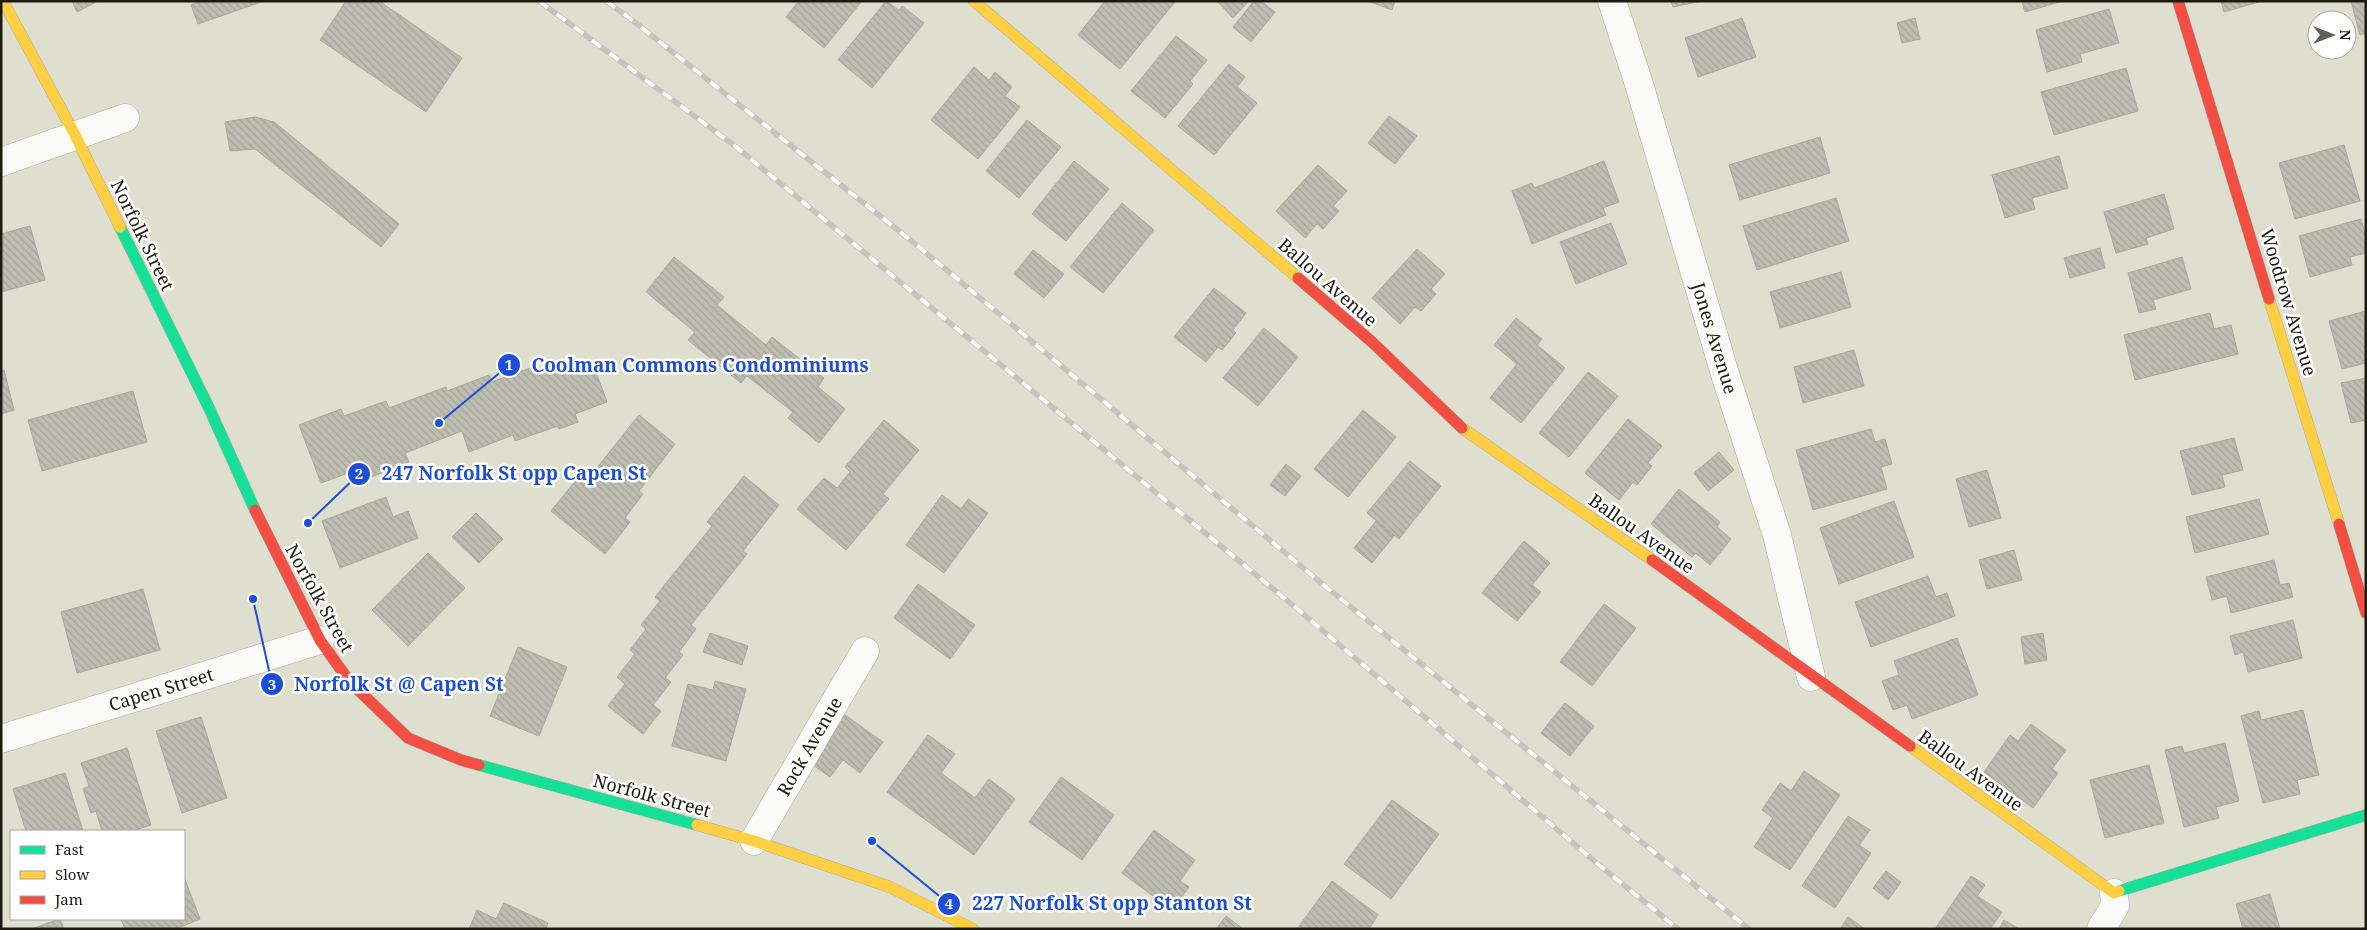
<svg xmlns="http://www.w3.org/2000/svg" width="2367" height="930" font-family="'Noto Serif',serif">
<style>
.building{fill:url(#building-back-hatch);stroke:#a7a79b}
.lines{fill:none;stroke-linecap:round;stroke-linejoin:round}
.street-casing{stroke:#adada0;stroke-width:29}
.fast-casing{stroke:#adada0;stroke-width:12}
.slow-casing{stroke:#adada0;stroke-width:12}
.jam-casing{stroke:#adada0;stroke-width:12}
.street{stroke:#fafaf8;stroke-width:28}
.fast{stroke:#16e098;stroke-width:11}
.slow{stroke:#ffcf43;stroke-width:11}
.jam{stroke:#f24e42;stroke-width:11}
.rail-casing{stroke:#c4c4bf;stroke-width:5.5}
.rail{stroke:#fff;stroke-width:4;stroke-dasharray:11;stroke-linecap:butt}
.labels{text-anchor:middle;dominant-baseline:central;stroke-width:5;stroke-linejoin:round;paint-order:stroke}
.street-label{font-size:18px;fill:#1b1b10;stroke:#fff}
.leader{fill:none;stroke:#1d4ed8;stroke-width:2}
.callout-dot{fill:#1d4ed8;stroke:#fff;stroke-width:2}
.mark-label{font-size:15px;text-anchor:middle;font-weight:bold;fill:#fff}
.callout-label{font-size:19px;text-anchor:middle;font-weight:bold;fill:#1d4ed8;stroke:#fff;stroke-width:5;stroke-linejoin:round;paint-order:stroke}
</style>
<defs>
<pattern id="building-back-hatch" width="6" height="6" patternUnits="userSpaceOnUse" patternTransform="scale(1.25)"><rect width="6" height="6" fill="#bebdb1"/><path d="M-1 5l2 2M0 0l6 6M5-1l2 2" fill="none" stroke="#a3a297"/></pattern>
</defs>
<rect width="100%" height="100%" fill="#dfdfcf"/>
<path class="building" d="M 72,1 L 98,1 L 77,12 Z
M 201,1 L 264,1 L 198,24 L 191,5 Z
M 346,1 L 379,1 L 462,58 L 426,112 L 320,40 Z
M 799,1 L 862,1 L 824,48 L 786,17 Z
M 886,1 L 899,10 L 902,6 L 924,23 L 872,88 L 838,60 Z
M 1105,1 L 1174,1 L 1175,2 L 1120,69 L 1078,35 Z
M 1217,1 L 1249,1 L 1233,18 Z
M 1254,1 L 1261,1 L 1275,12 L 1251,42 L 1233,27 Z
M 1368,1 L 1395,1 L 1392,10 Z
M 1671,1 L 1702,1 L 1673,7 Z
M 2022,1 L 2063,1 L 2025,12 Z
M 2221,1 L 2262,1 L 2224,12 Z
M 2351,1 L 2366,1 L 2366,33 L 2360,35 Z
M 2109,9 L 2119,43 L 2080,54 L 2082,62 L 2047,72 L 2036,30 Z
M 1742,18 L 1756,57 L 1698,77 L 1685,38 Z
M 1915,18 L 1920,39 L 1902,43 L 1897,23 Z
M 1176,36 L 1207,60 L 1190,81 L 1193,84 L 1165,118 L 1131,91 Z
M 1229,64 L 1245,77 L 1237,87 L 1257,103 L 1214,155 L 1178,126 Z
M 974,67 L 989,80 L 995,72 L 1012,87 L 1005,96 L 1020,107 L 978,159 L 931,120 Z
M 2126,68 L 2138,111 L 2054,135 L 2041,92 Z
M 1389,116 L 1417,136 L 1395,164 L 1368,143 Z
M 255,117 L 274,122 L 399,224 L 381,247 L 255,149 L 230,151 L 225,122 Z
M 1027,120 L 1061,147 L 1019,198 L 986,171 Z
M 1820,137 L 1830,173 L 1740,200 L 1729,165 Z
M 2344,145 L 2360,201 L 2295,219 L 2279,163 Z
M 2059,156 L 2068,188 L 2032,198 L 2035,209 L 2005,218 L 1992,175 Z
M 1074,161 L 1109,189 L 1066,241 L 1032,214 Z
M 1604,161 L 1619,202 L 1603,208 L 1606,215 L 1532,244 L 1512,191 L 1532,183 L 1534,188 Z
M 1318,165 L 1347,191 L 1333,206 L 1339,211 L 1323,229 L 1317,224 L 1305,238 L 1276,211 Z
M 2164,194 L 2174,229 L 2146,238 L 2148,244 L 2116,253 L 2104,212 Z
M 1836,198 L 1849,241 L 1757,270 L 1743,226 Z
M 1122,203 L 1154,230 L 1103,293 L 1070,267 Z
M 2361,219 L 2366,237 L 2366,253 L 2350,257 L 2352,265 L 2310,277 L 2299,236 Z
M 1611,223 L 1627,264 L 1576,284 L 1560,242 Z
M 30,226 L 45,280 L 1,292 L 1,234 Z
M 2100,248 L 2105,268 L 2070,278 L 2064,258 Z
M 1417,249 L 1445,274 L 1431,289 L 1436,294 L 1421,311 L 1415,307 L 1400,324 L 1372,298 Z
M 1033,250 L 1064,274 L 1044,298 L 1014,274 Z
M 674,257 L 724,297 L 717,305 L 766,345 L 772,337 L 824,378 L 818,387 L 845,409 L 819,443 L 788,418 L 793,412 L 747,376 L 741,383 L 688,340 L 695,332 L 646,292 Z
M 2182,257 L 2191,289 L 2153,300 L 2156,309 L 2139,313 L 2128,273 Z
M 1841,272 L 1851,307 L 1780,328 L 1770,292 Z
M 1214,288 L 1246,313 L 1233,330 L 1236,333 L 1222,350 L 1218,347 L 1206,362 L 1174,337 Z
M 2366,311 L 2366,363 L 2342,369 L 2329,321 Z
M 2210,313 L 2214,329 L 2231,325 L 2238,354 L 2135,380 L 2124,335 Z
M 1516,318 L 1542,339 L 1537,345 L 1565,368 L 1521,423 L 1490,398 L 1517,364 L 1494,345 Z
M 1264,328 L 1298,357 L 1258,406 L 1223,378 Z
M 1854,350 L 1864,386 L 1803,403 L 1794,367 Z
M 592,361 L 607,402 L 575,414 L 578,422 L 559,429 L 558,426 L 515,441 L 513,435 L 469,452 L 462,431 L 405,453 L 409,462 L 366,479 L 362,468 L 321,483 L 299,425 L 341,409 L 344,416 L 386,401 L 389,408 L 446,387 L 447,391 L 489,375 L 492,382 L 533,367 L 536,373 L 559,365 L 562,372 Z
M 4,370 L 14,410 L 1,414 L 1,371 Z
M 1588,372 L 1618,396 L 1569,457 L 1539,433 Z
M 2366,378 L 2366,420 L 2351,423 L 2341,383 Z
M 133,391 L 147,442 L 42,471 L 28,420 Z
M 1363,410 L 1396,437 L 1348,497 L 1314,469 Z
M 639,415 L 675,444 L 639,491 L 643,494 L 625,518 L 630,522 L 605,554 L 551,511 L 577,479 L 584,484 Z
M 1628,419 L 1662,446 L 1648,463 L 1652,466 L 1637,485 L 1633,482 L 1619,500 L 1585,473 Z
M 884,420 L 919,450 L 883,494 L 889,499 L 846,550 L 797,509 L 824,478 L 837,488 L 850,472 L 845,467 Z
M 1871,429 L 1875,442 L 1885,439 L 1892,464 L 1881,467 L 1887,489 L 1813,510 L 1796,450 Z
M 2234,438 L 2243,470 L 2222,475 L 2225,487 L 2192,495 L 2180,451 Z
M 1719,452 L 1734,470 L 1708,491 L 1694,473 Z
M 1410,461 L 1441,486 L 1399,539 L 1367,513 Z
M 1286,464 L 1301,476 L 1285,496 L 1270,485 Z
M 1987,470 L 2001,518 L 1969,527 L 1956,479 Z
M 744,476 L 779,505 L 743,551 L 747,554 L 691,625 L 696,629 L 679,652 L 683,655 L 665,678 L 671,682 L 653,705 L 661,711 L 643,734 L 608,706 L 625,684 L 617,677 L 635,654 L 630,650 L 646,629 L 641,625 L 660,601 L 655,597 L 712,526 L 707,522 Z
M 1679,489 L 1720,522 L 1717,527 L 1731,539 L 1710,565 L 1696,553 L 1692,557 L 1651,524 Z
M 942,495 L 961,509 L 968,499 L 988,513 L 944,573 L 906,545 Z
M 386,497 L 393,517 L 408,511 L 418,538 L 340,568 L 322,521 Z
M 2259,499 L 2269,534 L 2195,553 L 2186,517 Z
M 1894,501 L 1914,557 L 1839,584 L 1820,528 Z
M 476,513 L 503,539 L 479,563 L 452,537 Z
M 1376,521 L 1394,536 L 1372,563 L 1354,548 Z
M 1524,541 L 1550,563 L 1532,585 L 1541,592 L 1517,621 L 1482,593 Z
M 2014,550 L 2022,580 L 1987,589 L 1979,560 Z
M 428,553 L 465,588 L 408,646 L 372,610 Z
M 2274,560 L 2280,585 L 2289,583 L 2293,597 L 2231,613 L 2227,596 L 2212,600 L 2206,577 Z
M 1928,576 L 1936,597 L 1947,593 L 1955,616 L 1871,647 L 1855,602 Z
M 918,584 L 975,625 L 950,659 L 894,618 Z
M 143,589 L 160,650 L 77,673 L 61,612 Z
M 1604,604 L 1636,628 L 1592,686 L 1560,662 Z
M 2293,620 L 2302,658 L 2248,672 L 2243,652 L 2235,655 L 2230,636 Z
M 710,633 L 748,646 L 742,665 L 703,652 Z
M 2043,633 L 2047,660 L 2025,664 L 2021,637 Z
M 1957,638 L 1978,695 L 1912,719 L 1907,705 L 1893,710 L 1882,681 L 1899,675 L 1894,661 Z
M 518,647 L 567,667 L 539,736 L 490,716 Z
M 715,681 L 746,689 L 726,761 L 672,746 L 688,684 L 713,690 Z
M 1565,703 L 1594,726 L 1570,756 L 1541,733 Z
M 835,708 L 883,742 L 860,773 L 843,760 L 830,777 L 800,756 Z
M 2303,710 L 2319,775 L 2297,780 L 2300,794 L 2263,803 L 2241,716 L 2259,711 L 2261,720 Z
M 201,717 L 227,798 L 182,813 L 156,731 Z
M 2031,724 L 2066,750 L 2052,769 L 2058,773 L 2033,808 L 1984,772 L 2010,735 L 2018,741 Z
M 928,735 L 955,754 L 941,773 L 975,798 L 989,779 L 1015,799 L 974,855 L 887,792 Z
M 2225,743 L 2239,801 L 2216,807 L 2219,818 L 2184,827 L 2165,750 L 2182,746 L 2184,753 Z
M 127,748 L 151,825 L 132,831 L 102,831 L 96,811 L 91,813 L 83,789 L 89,786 L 81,763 Z
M 2149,765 L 2164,823 L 2105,838 L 2090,780 Z
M 1804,771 L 1840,795 L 1790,870 L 1754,847 L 1773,818 L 1762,810 L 1780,783 L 1791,791 Z
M 65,773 L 83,831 L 26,831 L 13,789 Z
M 1061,777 L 1114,815 L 1082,860 L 1029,822 Z
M 1392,800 L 1439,834 L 1391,899 L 1344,864 Z
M 1848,816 L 1870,830 L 1859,845 L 1871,853 L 1835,908 L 1802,886 Z
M 1154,830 L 1195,860 L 1180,881 L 1189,887 L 1172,910 L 1122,873 Z
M 1886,871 L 1901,882 L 1888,900 L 1873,888 Z
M 1971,876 L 1985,885 L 1977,896 L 2002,912 L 1990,929 L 1935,929 Z
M 184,877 L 200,919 L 176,929 L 125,929 L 121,919 L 184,919 Z
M 1332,881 L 1378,915 L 1369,929 L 1297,929 Z
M 2270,894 L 2280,929 L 2243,929 L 2236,904 Z
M 504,903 L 548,923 L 546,929 L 469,929 L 477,910 L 496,919 Z
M 1226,916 L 1243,929 L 1216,929 Z
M 1848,917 L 1865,929 L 1840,929 Z
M 60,919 L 64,929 L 32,929 L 59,919 Z
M 2004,920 L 2019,929 L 1999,929 Z"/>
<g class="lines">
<g class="street-casing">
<path id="street" d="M 1612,1 L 1638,81 L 1725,374 L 1777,535 L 1811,677
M 1,162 L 125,118
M 1,739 L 320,640
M 754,841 L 865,651
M 2101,929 L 2115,906 L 2114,893"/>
</g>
<g class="fast-casing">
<path id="fast" d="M 120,227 L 209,408 L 255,510
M 479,765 L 697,825
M 2119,891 L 2366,815"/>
</g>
<g class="slow-casing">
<path id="slow" d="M 3,1 L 75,135 L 120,227
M 974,1 L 1298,278
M 2269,299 L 2339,524
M 1462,428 L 1652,560
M 1910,746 L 2114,893 L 2119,891
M 697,825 L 754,841 L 890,887 L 973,929"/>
</g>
<g class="jam-casing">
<path id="jam" d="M 2178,1 L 2269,299
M 1298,278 L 1372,342 L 1462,428
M 255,510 L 320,640 L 349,681 L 408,738 L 461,760 L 479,765
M 2339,524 L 2366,613
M 1652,560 L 1910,746"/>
</g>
<use href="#street" class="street"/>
<use href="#fast" class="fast"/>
<use href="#slow" class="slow"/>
<use href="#jam" class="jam"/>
<g class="rail-casing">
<path id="rail" d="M 539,1 L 735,146 L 1295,607 L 1599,865 L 1678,929
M 606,1 L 632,20 L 913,242 L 1320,582 L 1749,929"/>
</g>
<use href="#rail" class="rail"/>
</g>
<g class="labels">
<g class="street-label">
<text transform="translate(143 235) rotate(64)">Norfolk Street</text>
<text transform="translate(1328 282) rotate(41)">Ballou Avenue</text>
<text transform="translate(2289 302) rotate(73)">Woodrow Avenue</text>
<text transform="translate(1715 338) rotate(73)">Jones Avenue</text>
<text transform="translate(1642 533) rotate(35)">Ballou Avenue</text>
<text transform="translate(320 598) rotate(61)">Norfolk Street</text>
<text transform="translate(161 689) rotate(-17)">Capen Street</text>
<text transform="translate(809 746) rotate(-60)">Rock Avenue</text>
<text transform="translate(1971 770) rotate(36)">Ballou Avenue</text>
<text transform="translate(652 795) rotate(15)">Norfolk Street</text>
</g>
</g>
<path class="leader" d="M439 423L509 365M308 523L359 474M253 599L272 684M872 841L949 904"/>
<g class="callout-dot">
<circle cx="439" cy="423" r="5"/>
<circle cx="308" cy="523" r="5"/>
<circle cx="253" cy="599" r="5"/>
<circle cx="872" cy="841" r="5"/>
<circle cx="509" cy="365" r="12"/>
<circle cx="359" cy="474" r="12"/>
<circle cx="272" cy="684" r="12"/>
<circle cx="949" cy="904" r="12"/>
</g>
<g class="mark-label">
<text x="509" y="370">1</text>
<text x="359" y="479">2</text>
<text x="272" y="690">3</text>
<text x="949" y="909">4</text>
</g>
<g class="callout-label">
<text x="700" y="372">Coolman Commons Condominiums</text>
<text x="514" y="480">247 Norfolk St opp Capen St</text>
<text x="399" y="691">Norfolk St @ Capen St</text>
<text x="1112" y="910">227 Norfolk St opp Stanton St</text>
</g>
<rect width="2367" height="930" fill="none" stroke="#1b1b10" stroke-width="5"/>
<rect x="10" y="830" width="175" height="90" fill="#ffffff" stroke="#a4a49f"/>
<rect x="20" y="846" width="25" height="8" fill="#16e098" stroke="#a4a49f"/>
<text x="55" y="855" font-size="15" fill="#1b1b10">Fast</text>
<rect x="20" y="871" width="25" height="8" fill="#ffcf43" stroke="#a4a49f"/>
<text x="55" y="880" font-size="15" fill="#1b1b10">Slow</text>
<rect x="20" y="896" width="25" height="8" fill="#f24e42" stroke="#a4a49f"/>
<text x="55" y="905" font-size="15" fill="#1b1b10">Jam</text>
<g transform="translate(2332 35) rotate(90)"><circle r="24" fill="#ffffff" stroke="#a4a49f"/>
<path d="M0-4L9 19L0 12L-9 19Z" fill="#606053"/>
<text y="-8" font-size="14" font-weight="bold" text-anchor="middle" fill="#1b1b10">N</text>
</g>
</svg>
